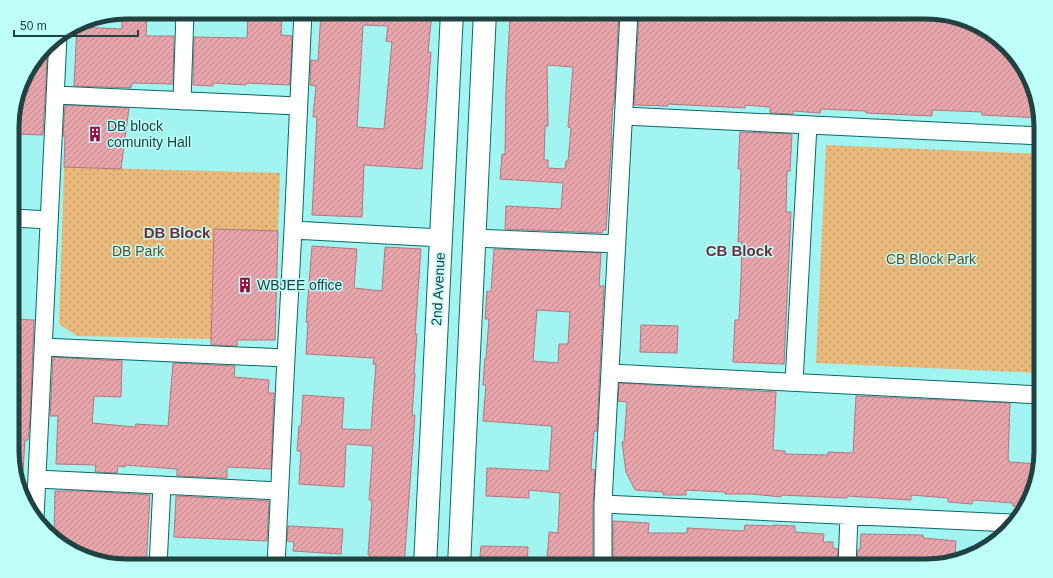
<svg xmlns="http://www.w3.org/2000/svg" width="1053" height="578" font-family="Helvetica,sans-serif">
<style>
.grass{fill:url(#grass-dots)}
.building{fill:url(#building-hatch);stroke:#b4757c;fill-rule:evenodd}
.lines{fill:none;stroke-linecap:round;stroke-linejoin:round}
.street-casing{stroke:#066967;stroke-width:19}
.secondary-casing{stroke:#066967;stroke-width:24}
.street{stroke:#fff;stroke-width:17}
.secondary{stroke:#fff;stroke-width:22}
.labels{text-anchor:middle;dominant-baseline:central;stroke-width:3;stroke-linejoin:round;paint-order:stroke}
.poi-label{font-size:14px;fill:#204241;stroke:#befefb;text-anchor:start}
.park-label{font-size:14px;fill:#66481d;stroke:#befefb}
.street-label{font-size:14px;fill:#204241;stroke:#befefb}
.neighbourhood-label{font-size:15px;font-weight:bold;fill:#732c37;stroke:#befefb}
.rim{fill:none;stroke:#204241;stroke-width:5}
</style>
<defs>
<pattern id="grass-dots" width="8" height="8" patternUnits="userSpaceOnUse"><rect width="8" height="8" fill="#e8b97b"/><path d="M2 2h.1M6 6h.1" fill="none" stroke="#bc9866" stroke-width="1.8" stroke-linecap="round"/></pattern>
<pattern id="building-hatch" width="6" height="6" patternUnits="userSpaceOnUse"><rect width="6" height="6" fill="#e8a5ab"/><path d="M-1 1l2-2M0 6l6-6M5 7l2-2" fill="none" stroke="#bc888d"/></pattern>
</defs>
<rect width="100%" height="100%" fill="#a2f4f1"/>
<path class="grass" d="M 826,145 L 1041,154 L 1041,373 L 816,363 Z
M 64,167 L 280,173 L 278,231 L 214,229 L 211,339 L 77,336 L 59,324 Z"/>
<path class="building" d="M 127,12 L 147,12 L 146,36 L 174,36 L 173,84 L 132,83 L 131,88 L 74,86 L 77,27 L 122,29 L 122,13 Z
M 248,12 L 282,12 L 281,35 L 292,36 L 290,85 L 246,83 L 246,85 L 213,83 L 213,86 L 193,85 L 194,37 L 247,38 Z
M 321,12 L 432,12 L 428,52 L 431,52 L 422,169 L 364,165 L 362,217 L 312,215 L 317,117 L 313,117 L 316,86 L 310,85 L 311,60 L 318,61 ZM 363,25 L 388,26 L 386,41 L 392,42 L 384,129 L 357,127 Z
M 582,12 L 619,12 L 614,104 L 613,104 L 611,135 L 612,135 L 606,230 L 603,230 L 602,233 L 505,229 L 506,206 L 561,209 L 563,183 L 500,179 L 502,154 L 505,155 L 506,89 L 510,17 L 581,21 ZM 547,65 L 573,67 L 568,127 L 571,128 L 568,161 L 566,161 L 565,169 L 548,168 L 548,160 L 544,160 L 545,126 L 548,126 Z
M 639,12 L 926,12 L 983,27 L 1022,63 L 1040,118 L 982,115 L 982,112 L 932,110 L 932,116 L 866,113 L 866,111 L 821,109 L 820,113 L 793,111 L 793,114 L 770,113 L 770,107 L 745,105 L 745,108 L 668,104 L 668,106 L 634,105 Z
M 48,45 L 43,135 L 13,134 L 13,112 L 24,76 Z
M 65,105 L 129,108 L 121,169 L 64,167 L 65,136 L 63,136 Z
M 740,132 L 792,134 L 790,171 L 787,171 L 786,212 L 791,212 L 784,364 L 733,362 L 735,320 L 739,320 L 741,279 L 742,242 L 738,242 L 741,169 L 738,169 Z
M 214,229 L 278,231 L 275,340 L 237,340 L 237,346 L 211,345 Z
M 312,246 L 357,249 L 354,288 L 382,291 L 385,247 L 421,249 L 415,334 L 417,334 L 414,374 L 415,374 L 412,415 L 415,415 L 404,566 L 370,566 L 370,555 L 368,555 L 372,500 L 369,500 L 373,446 L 346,444 L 344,487 L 299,484 L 301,451 L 297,451 L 299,426 L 301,426 L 303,395 L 344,398 L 342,429 L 371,430 L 376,364 L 373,364 L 374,358 L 306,354 L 308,322 L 306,322 Z
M 494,249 L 601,253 L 599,286 L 604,286 L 597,431 L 594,431 L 591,469 L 595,470 L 593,506 L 593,559 L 594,563 L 547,559 L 549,532 L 558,533 L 560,493 L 529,490 L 529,498 L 486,496 L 487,468 L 549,471 L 552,427 L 551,427 L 551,426 L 483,421 L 486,385 L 483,385 L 485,358 L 486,358 L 489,319 L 485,319 L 487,291 L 491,292 ZM 537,310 L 570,312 L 568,344 L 559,344 L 558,363 L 533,361 Z
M 13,319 L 34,320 L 30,421 L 28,440 L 25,440 L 23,471 L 15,471 L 13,466 Z
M 641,325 L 678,326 L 677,353 L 640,352 Z
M 53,357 L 122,361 L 121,397 L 94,396 L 92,423 L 135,427 L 136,424 L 168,426 L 173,363 L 235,366 L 234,377 L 269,380 L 268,393 L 274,393 L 271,469 L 227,467 L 227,478 L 177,476 L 177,469 L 125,465 L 125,467 L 118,466 L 117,473 L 95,472 L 96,465 L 56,464 L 58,416 L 50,416 Z
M 619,383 L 776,392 L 773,450 L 785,451 L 785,454 L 828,455 L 828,452 L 853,453 L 856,396 L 1010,403 L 1008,460 L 1009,460 L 1009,462 L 1039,464 L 1026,507 L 1013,506 L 1013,503 L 973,500 L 972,504 L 948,502 L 948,498 L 911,495 L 911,500 L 847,496 L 847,498 L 781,495 L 781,497 L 752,494 L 725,494 L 725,492 L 686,490 L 686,495 L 663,495 L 663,492 L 635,490 L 626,472 L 622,442 L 624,442 L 627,402 L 618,401 Z
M 55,491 L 82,491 L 150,495 L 146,566 L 127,566 L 70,551 L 54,536 Z
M 176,496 L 269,501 L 267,541 L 174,537 Z
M 613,521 L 649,523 L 648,533 L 687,533 L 687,528 L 744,531 L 745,525 L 773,526 L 773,525 L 795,526 L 795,532 L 824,534 L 823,542 L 833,542 L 833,548 L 838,549 L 837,566 L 771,566 L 771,565 L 735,563 L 735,566 L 618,566 L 618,564 L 612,564 L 613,559 Z
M 288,526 L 343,529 L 341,554 L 293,551 L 294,542 L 287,541 Z
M 861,534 L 923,535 L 923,538 L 956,541 L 955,559 L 933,566 L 857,566 L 858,550 L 860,550 Z
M 481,546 L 528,547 L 527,566 L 479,566 Z"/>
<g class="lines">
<g class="street-casing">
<path id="street" d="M 55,95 L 298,106
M 182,101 L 185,12
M 624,116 L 1041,136
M 13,218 L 49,220
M 293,230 L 441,238
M 475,238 L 617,244
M 43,347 L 286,358
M 610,373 L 1041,395
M 794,382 L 808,125
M 37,479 L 279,491
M 603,504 L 1011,523
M 35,518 L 58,36
M 603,559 L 603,503 L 629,12
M 158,566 L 162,485
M 276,566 L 286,358 L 293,230 L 303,12
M 847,566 L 849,516"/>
</g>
<g class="secondary-casing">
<path id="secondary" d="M 425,566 L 452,12
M 459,566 L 485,12"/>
</g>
<use href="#street" class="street"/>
<use href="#secondary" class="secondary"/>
</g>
<defs>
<g id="building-bare" transform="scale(1.2)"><path d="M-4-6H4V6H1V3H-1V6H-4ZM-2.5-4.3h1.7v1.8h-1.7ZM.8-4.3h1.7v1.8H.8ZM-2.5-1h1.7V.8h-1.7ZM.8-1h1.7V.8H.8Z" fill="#a3063a" stroke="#befefb" stroke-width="2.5" paint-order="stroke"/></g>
</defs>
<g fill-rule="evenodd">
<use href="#building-bare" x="95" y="134"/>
<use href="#building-bare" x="245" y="285"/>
</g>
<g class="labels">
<g class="poi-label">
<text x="107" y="126">DB block<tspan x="107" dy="16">comunity Hall</tspan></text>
<text x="257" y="285">WBJEE office</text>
</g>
<g class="park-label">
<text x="138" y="251">DB Park</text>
<text x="931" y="259">CB Block Park</text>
</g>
<g class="street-label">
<text transform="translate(438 289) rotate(-87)">2nd Avenue</text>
</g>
<g class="neighbourhood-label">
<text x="177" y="232">DB Block</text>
<text x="739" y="250">CB Block</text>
</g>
</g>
<path d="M0 0H1053V578H0ZM127 19H926A108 108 0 0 1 1034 127V451A108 108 0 0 1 926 559H127A108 108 0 0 1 19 451V127A108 108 0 0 1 127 19Z" fill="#befefb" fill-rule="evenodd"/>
<path class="rim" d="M127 19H926A108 108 0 0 1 1034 127V451A108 108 0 0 1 926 559H127A108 108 0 0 1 19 451V127A108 108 0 0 1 127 19Z"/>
<path d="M14 30v6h124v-6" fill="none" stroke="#204241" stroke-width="2"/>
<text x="20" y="30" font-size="12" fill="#204241" stroke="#befefb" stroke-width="3" paint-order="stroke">50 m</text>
</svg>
